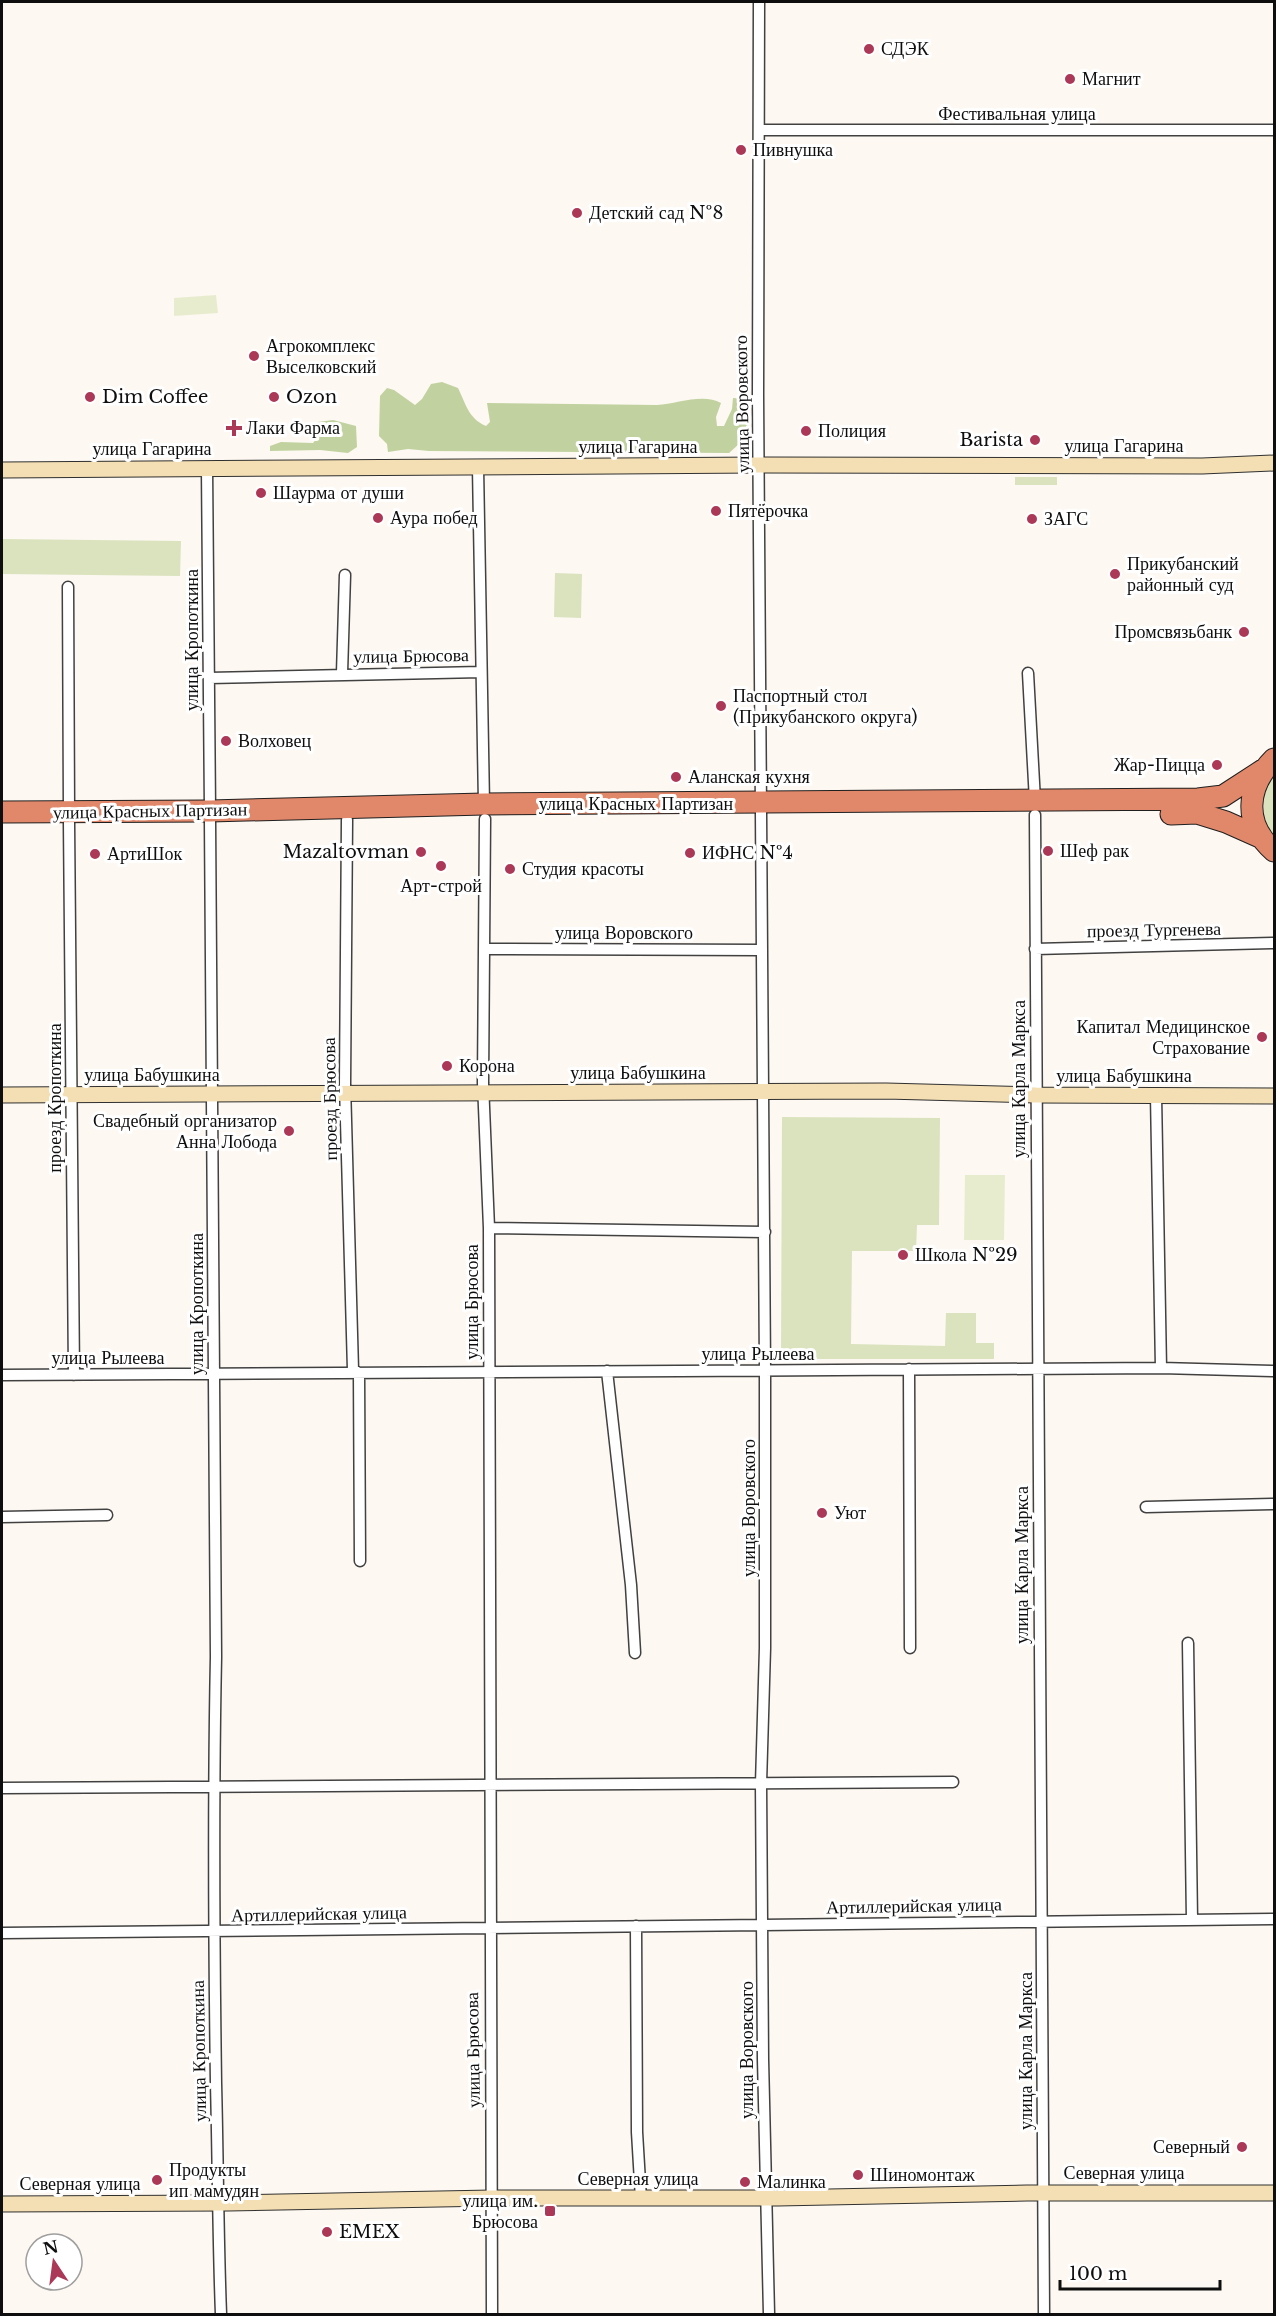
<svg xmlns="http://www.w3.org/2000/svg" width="1276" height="2316" font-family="'Libre Baskerville',serif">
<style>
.green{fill:#dae3be}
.forest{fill:#c1d2a0}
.pitch{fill:#e8eccf}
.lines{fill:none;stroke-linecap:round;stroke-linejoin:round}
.street-casing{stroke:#414141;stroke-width:13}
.secondary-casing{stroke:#303030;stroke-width:17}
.highway-casing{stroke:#1f1f1f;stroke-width:23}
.street{stroke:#fff;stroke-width:10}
.secondary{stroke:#f4dfb4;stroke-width:15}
.highway{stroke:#e1876a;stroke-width:21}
.poi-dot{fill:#ac3857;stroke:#fff;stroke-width:2}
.labels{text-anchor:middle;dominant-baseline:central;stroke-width:6;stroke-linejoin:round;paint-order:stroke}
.poi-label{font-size:18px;fill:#0e0e0e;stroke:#fff;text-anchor:start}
.street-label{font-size:18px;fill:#0e0e0e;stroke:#fff}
</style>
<rect width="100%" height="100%" fill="#fdf8f1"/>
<path class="green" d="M 1015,477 L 1057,477 L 1057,485 L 1015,485 Z
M 2,539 L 181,541 L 180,576 L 2,574 Z
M 555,573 L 582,574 L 581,618 L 554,617 Z
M 1274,776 L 1274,837 C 1260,819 1260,793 1274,776 Z
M 782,1117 L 940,1118 L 939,1225 L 917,1225 L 916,1251 L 852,1251 L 851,1344 L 945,1346 L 946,1313 L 976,1313 L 976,1343 L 994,1343 L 994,1359 L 781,1359 Z"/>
<path class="forest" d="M 442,382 L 458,388 C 466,404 468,418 486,426 L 490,422 L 487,403 L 657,405 C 677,404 703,393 721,403 L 716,417 L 717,426 L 724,426 L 732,409 L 733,398 L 749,399 L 749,435 L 729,453 L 429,451 L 408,449 L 388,452 L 387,444 L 379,436 L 380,396 L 387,388 L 394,390 L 415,405 L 422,399 L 431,384 Z
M 333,420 L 356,426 L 357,447 L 348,453 L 320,450 L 270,451 L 270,446 L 281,442 L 313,443 L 317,438 L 318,422 Z"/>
<path class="pitch" d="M 216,295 L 218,313 L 174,316 L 174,298 Z
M 965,1175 L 1005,1175 L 1004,1240 L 964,1240 Z"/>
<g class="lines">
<g class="street-casing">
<path id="street" d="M 759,2 L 758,395 L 765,1370 L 765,1648 L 761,1784 L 763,2059 L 769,2314
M 759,130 L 1274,130
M 478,467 L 484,804
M 207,468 L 210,811
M 68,587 L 69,812
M 342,673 L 345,575
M 1028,673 L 1035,801
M 209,678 L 481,672
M 1035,815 L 1044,2314
M 485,819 L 483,1083 L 489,1228 L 492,2314
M 347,820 L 345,1085 L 353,1370 L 359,1373 L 360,1561
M 210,821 L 216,1657 C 213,1800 214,1941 216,2083 C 218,2161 218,2237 221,2314
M 69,822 L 74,1375
M 486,949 L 762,950
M 1035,949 L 1274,943
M 1156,1095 L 1161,1368
M 489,1228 L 765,1232
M 909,1369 L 910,1648
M 607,1371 L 631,1585 L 635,1653
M 2,1375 L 1161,1368 L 1274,1371
M 1146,1507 L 1274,1504
M 2,1517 L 107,1515
M 1188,1643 L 1192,1920
M 2,1788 L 953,1782
M 636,1926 L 637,2132 L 641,2199
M 2,1933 C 426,1932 850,1922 1274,1919"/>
</g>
<g class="secondary-casing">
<path id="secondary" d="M 2,470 L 759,465 L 1202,466 L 1274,463
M 2,1095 L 886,1091 L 1036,1095 L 1274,1096
M 2,2204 L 228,2203 L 492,2198 L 778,2198 L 1027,2193 L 1274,2193"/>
</g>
<g class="highway-casing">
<path id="highway" d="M 1274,759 C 1246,787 1243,824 1274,851
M 2,812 L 210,811 L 484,804 L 1198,799 L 1223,796 L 1263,770
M 1171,814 L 1197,813 L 1226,822 L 1262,838"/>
</g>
<use href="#street" class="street"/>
<use href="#secondary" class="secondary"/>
<use href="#highway" class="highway"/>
</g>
<g class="poi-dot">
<circle cx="869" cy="49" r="6"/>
<circle cx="1070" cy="79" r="6"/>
<circle cx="741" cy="150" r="6"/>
<circle cx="577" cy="213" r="6"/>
<circle cx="254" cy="356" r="6"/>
<circle cx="90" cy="397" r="6"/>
<circle cx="274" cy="397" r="6"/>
<path d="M231 419h6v6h6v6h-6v6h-6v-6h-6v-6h6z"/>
<circle cx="806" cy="431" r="6"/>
<circle cx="1035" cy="440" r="6"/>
<circle cx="261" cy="493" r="6"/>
<circle cx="716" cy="511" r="6"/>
<circle cx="378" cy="518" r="6"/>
<circle cx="1032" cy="519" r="6"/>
<circle cx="1115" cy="574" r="6"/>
<circle cx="1244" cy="632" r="6"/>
<circle cx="721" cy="706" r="6"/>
<circle cx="226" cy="741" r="6"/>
<circle cx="1217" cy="765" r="6"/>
<circle cx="676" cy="777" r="6"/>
<circle cx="1048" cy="851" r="6"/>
<circle cx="421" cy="852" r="6"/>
<circle cx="690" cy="853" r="6"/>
<circle cx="95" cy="854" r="6"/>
<circle cx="441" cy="866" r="6"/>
<circle cx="510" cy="869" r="6"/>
<circle cx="1262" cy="1037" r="6"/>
<circle cx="447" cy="1066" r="6"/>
<circle cx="289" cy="1131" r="6"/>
<circle cx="903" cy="1255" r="6"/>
<circle cx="822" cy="1513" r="6"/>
<circle cx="1242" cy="2147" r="6"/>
<circle cx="858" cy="2175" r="6"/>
<circle cx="157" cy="2180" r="6"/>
<circle cx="745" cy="2182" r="6"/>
<rect x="544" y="2205" width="12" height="12" rx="3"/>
<circle cx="327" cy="2232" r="6"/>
</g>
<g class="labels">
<g class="poi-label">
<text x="881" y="49">СДЭК</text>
<text x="1082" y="79">Магнит</text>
<text x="753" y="150">Пивнушка</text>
<text x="589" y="213">Детский сад №8</text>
<text x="266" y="346">Агрокомплекс<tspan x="266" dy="21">Выселковский</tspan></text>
<text x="102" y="397">Dim Coffee</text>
<text x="286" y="397">Ozon</text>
<text x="246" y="428">Лаки Фарма</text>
<text x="818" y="431">Полиция</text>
<text x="1023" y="440" text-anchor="end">Barista</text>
<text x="273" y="493">Шаурма от души</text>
<text x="728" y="511">Пятёрочка</text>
<text x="390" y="518">Аура побед</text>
<text x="1044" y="519">ЗАГС</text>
<text x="1127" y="564">Прикубанский<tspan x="1127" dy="21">районный суд</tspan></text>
<text x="1232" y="632" text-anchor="end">Промсвязьбанк</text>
<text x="733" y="696">Паспортный стол<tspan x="733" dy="21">(Прикубанского округа)</tspan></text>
<text x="238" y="741">Волховец</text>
<text x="1205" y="765" text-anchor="end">Жар-Пицца</text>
<text x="688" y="777">Аланская кухня</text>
<text x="1060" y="851">Шеф рак</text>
<text x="409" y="852" text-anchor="end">Mazaltovman</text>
<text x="702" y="853">ИФНС №4</text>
<text x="107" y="854">АртиШок</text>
<text x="522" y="869">Студия красоты</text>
<text x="441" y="886" text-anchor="middle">Арт-строй</text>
<text x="1250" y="1027" text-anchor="end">Капитал Медицинское<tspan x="1250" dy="21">Страхование</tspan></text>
<text x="459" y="1066">Корона</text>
<text x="277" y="1121" text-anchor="end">Свадебный организатор<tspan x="277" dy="21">Анна Лобода</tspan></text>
<text x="915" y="1255">Школа №29</text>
<text x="834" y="1513">Уют</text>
<text x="1230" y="2147" text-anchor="end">Северный</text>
<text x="169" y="2170">Продукты<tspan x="169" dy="21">ип мамудян</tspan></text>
<text x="870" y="2175">Шиномонтаж</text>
<text x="757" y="2182">Малинка</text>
<text x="538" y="2201" text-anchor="end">улица им.<tspan x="538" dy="21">Брюсова</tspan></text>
<text x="339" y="2232">EMEX</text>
</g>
<g class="street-label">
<text x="1017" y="114">Фестивальная улица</text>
<text transform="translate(742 404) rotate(-91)">улица Воровского</text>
<text x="1124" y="446">улица Гагарина</text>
<text x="638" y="447">улица Гагарина</text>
<text x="152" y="449">улица Гагарина</text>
<text transform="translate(192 640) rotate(-90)">улица Кропоткина</text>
<text transform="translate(411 656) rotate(-1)">улица Брюсова</text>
<text x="636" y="804">улица Красных Партизан</text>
<text transform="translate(150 811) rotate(-1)">улица Красных Партизан</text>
<text transform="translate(1154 930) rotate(-1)">проезд Тургенева</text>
<text x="624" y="933">улица Воровского</text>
<text x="638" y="1073">улица Бабушкина</text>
<text x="152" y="1075">улица Бабушкина</text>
<text x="1124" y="1076">улица Бабушкина</text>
<text transform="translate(1019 1079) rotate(-90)">улица Карла Маркса</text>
<text transform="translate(55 1098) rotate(-90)">проезд Кропоткина</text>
<text transform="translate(330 1099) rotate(-91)">проезд Брюсова</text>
<text transform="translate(472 1302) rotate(-90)">улица Брюсова</text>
<text transform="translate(197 1304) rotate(-90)">улица Кропоткина</text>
<text x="758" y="1354">улица Рылеева</text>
<text x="108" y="1358">улица Рылеева</text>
<text transform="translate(749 1508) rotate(-90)">улица Воровского</text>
<text transform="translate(1022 1565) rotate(-90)">улица Карла Маркса</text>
<text transform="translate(914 1906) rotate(-1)">Артиллерийская улица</text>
<text transform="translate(319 1914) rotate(-1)">Артиллерийская улица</text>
<text transform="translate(473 2050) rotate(-91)">улица Брюсова</text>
<text transform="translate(747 2050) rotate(-90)">улица Воровского</text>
<text transform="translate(199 2051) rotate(-91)">улица Кропоткина</text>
<text transform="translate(1026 2051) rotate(-90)">улица Карла Маркса</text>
<text x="1124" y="2173">Северная улица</text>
<text x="638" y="2179">Северная улица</text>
<text x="80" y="2184">Северная улица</text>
</g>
</g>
<rect width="1276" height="2316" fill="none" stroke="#0e0e0e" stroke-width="6"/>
<g transform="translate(54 2262) rotate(347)"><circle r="28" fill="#ffffff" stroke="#9f9f9f" stroke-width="1.5"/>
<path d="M0-4.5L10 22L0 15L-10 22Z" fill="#ac3857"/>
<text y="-9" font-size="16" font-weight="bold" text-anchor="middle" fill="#0e0e0e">N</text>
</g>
<path d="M1060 2280v9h160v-9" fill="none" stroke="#0e0e0e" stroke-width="3"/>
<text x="1069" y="2280" font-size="18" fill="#0e0e0e" stroke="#ffffff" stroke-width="4.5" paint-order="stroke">100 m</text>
</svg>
